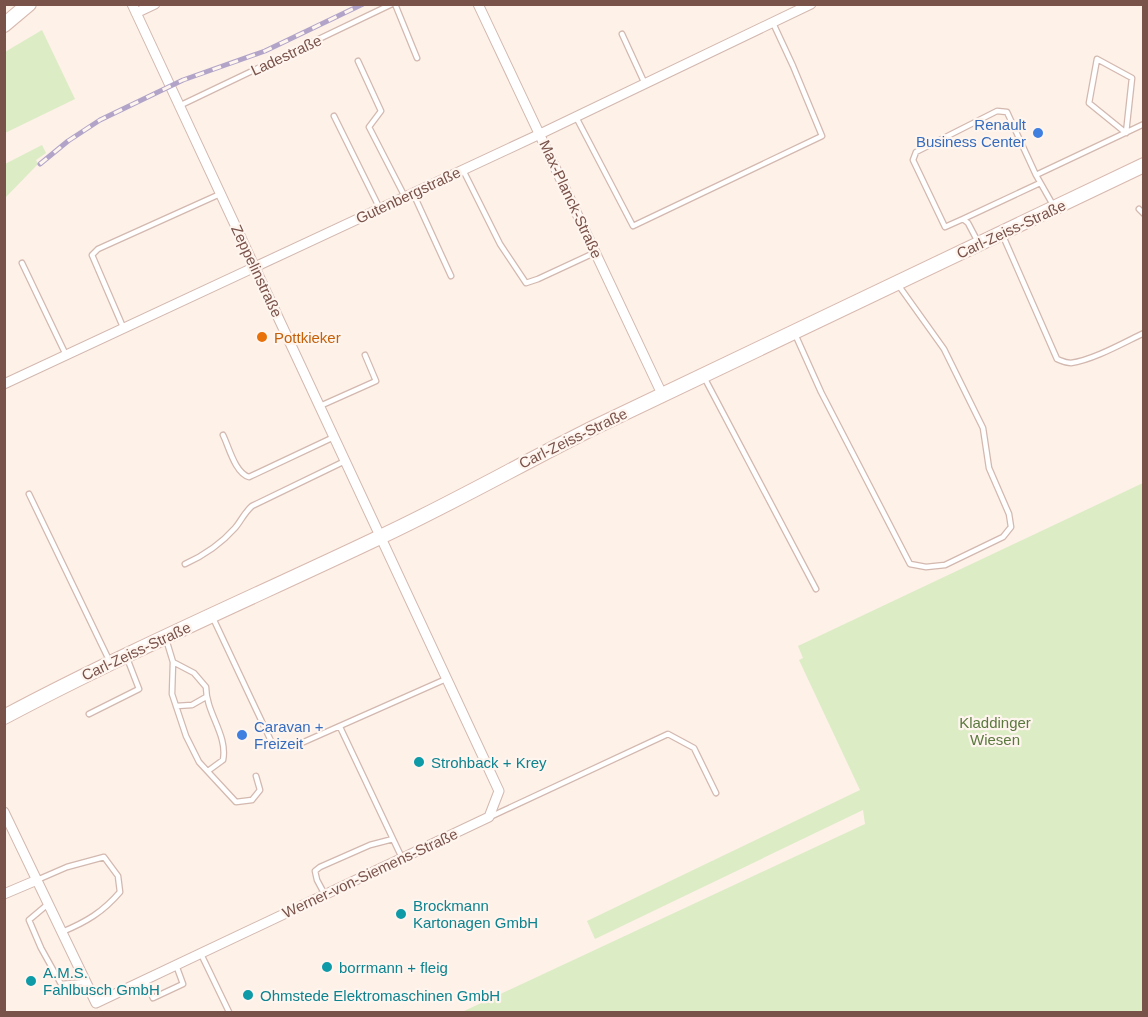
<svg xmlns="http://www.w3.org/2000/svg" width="1148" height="1017" font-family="Arial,sans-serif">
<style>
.green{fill:#dcecc5}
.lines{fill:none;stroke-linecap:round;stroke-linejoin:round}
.lane-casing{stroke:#d3b8af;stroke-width:7}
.street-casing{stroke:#d3b8af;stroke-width:11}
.secondary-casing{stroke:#d8b9af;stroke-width:16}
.lane{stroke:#fff;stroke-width:4.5}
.street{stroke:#fff;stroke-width:9}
.secondary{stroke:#fff;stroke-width:14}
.rail-casing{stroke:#b1a4c8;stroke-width:5}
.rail{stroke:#fff5ef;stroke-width:3;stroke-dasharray:9;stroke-linecap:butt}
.shop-dot{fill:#3f7fe0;stroke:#fff5ef;stroke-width:2}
.food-dot{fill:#e8710a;stroke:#fff5ef;stroke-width:2}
.culture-dot{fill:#0f9aa8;stroke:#fff5ef;stroke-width:2}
.labels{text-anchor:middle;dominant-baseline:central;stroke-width:4.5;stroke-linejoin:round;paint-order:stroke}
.street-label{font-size:15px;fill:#79524a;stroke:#fff5ef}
.shop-label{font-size:15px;fill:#366cbe;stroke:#fff5ef;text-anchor:end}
.food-label{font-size:15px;fill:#c56008;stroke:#fff5ef;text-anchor:start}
.park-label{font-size:15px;fill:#5b793f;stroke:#fff5ef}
.culture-label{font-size:15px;fill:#0d838f;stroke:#fff5ef;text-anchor:start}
</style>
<rect width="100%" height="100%" fill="#fdf1e8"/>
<path class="green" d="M 42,30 L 75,99 L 5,133 L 5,52 Z
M 42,145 L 46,153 L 36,160 L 38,164 L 5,198 L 5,164 Z
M 1143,483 L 1143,1012 L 462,1012 L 865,824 L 863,810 L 595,939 L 587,921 L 860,790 L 799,660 L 803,658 L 798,646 Z"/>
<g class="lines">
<g class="lane-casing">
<path id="lane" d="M 395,4 L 417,58
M 622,34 L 645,84
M 1097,59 L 1132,78 L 1126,133 L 1089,103 Z
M 358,61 L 381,111 L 369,127 L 405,197
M 179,106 L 392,4
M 334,116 L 380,209
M 576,117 L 633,226 L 822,136 L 793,66 L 773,23
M 463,170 L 500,244 L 526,283 L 538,279 L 594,253
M 413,193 L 451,276
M 1053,205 L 1036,175 L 1144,124
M 1139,209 L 1144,214
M 963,219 L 1040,183
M 1003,236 L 1057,359 C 1062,361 1065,363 1071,363 C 1093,360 1123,343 1144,333
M 978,242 L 968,223 L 963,219 L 945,227 L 913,160 L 916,152 L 997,111 L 1007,112 L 1036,175
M 22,263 L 66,355
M 123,327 L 92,255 L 98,249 L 220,194
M 795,334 L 821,392 L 910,564 L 926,567 L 945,565 L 1003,537 L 1011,527 L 1009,514 L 989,468 L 983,428 L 944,349 L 899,286
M 704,377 L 816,589
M 320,406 L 376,381 L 365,355
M 223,435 C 229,447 235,473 249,477 L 334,437
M 29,494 L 110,662
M 185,564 C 205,555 220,545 235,528 C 241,521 244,513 252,506 L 345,461
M 213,618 L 271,741 L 278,747 L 297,745 L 446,679
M 166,639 L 173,662 L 172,694 L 186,736 L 199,762 L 236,802 L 252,800 L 260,790 L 256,776
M 173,662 L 194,673 L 206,687 C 206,713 228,735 223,760 L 208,771
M 176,706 L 192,705 L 206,697
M 89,714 L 139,689 L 127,658
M 340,727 L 402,858
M 492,816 L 668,734 L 694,748 L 716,793
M 37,880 L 67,867 L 104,857 L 118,876 L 120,892 C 103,912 86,922 62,932
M 325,895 L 317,880 L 315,871 L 320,867 L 370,845 L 393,839
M 48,904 L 29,920 L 41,948 L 61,984 L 86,982
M 201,954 L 229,1012
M 145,980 L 153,998 L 183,984 L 176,965"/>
</g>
<g class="street-casing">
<path id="street" d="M 478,4 L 662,394
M 136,13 L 155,4
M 4,384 L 540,134 L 811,4
M 4,812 L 96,1003 L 489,817 L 499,791 L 132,4
M 4,894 L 37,880"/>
</g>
<g class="secondary-casing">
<path id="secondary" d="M 4,25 L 29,4
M 4,717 C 126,652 254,597 378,538 C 451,504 521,464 593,428 L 1144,165"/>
</g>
<use href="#lane" class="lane"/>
<use href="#street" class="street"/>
<use href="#secondary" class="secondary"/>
<g class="rail-casing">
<path id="rail" d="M 40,164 L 68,141 L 100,120 L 183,80 L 265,51 L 363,4"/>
</g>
<use href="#rail" class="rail"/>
</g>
<g class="shop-dot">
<circle cx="1038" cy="133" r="6"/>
<circle cx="242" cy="735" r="6"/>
</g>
<circle class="food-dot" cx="262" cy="337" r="6"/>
<g class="culture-dot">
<circle cx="419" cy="762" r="6"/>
<circle cx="401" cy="914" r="6"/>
<circle cx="327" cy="967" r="6"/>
<circle cx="31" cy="981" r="6"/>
<circle cx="248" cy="995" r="6"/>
</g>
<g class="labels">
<g class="street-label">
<text transform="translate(286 55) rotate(-25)">Ladestraße</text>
<text transform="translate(408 195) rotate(-25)">Gutenbergstraße</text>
<text transform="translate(571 199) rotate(65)">Max-Planck-Straße</text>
<text transform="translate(1011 229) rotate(-25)">Carl-Zeiss-Straße</text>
<text transform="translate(257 271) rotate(65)">Zeppelinstraße</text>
<text transform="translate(573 438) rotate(-26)">Carl-Zeiss-Straße</text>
<text transform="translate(136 651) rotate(-25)">Carl-Zeiss-Straße</text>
<text transform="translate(370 873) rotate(-25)">Werner-von-Siemens-Straße</text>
</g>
<g class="shop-label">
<text x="1026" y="124">Renault<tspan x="1026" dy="17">Business Center</tspan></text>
<text x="254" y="726" text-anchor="start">Caravan +<tspan x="254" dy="17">Freizeit</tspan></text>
</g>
<g class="food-label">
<text x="274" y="337">Pottkieker</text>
</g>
<g class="park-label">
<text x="995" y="722">Kladdinger<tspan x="995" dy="17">Wiesen</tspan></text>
</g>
<g class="culture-label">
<text x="431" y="762">Strohback + Krey</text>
<text x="413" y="905">Brockmann<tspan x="413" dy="17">Kartonagen GmbH</tspan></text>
<text x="339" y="967">borrmann + fleig</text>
<text x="43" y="972">A.M.S.<tspan x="43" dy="17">Fahlbusch GmbH</tspan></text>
<text x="260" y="995">Ohmstede Elektromaschinen GmbH</text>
</g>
</g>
<rect width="1148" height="1017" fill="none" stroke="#79524a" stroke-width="12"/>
</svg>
